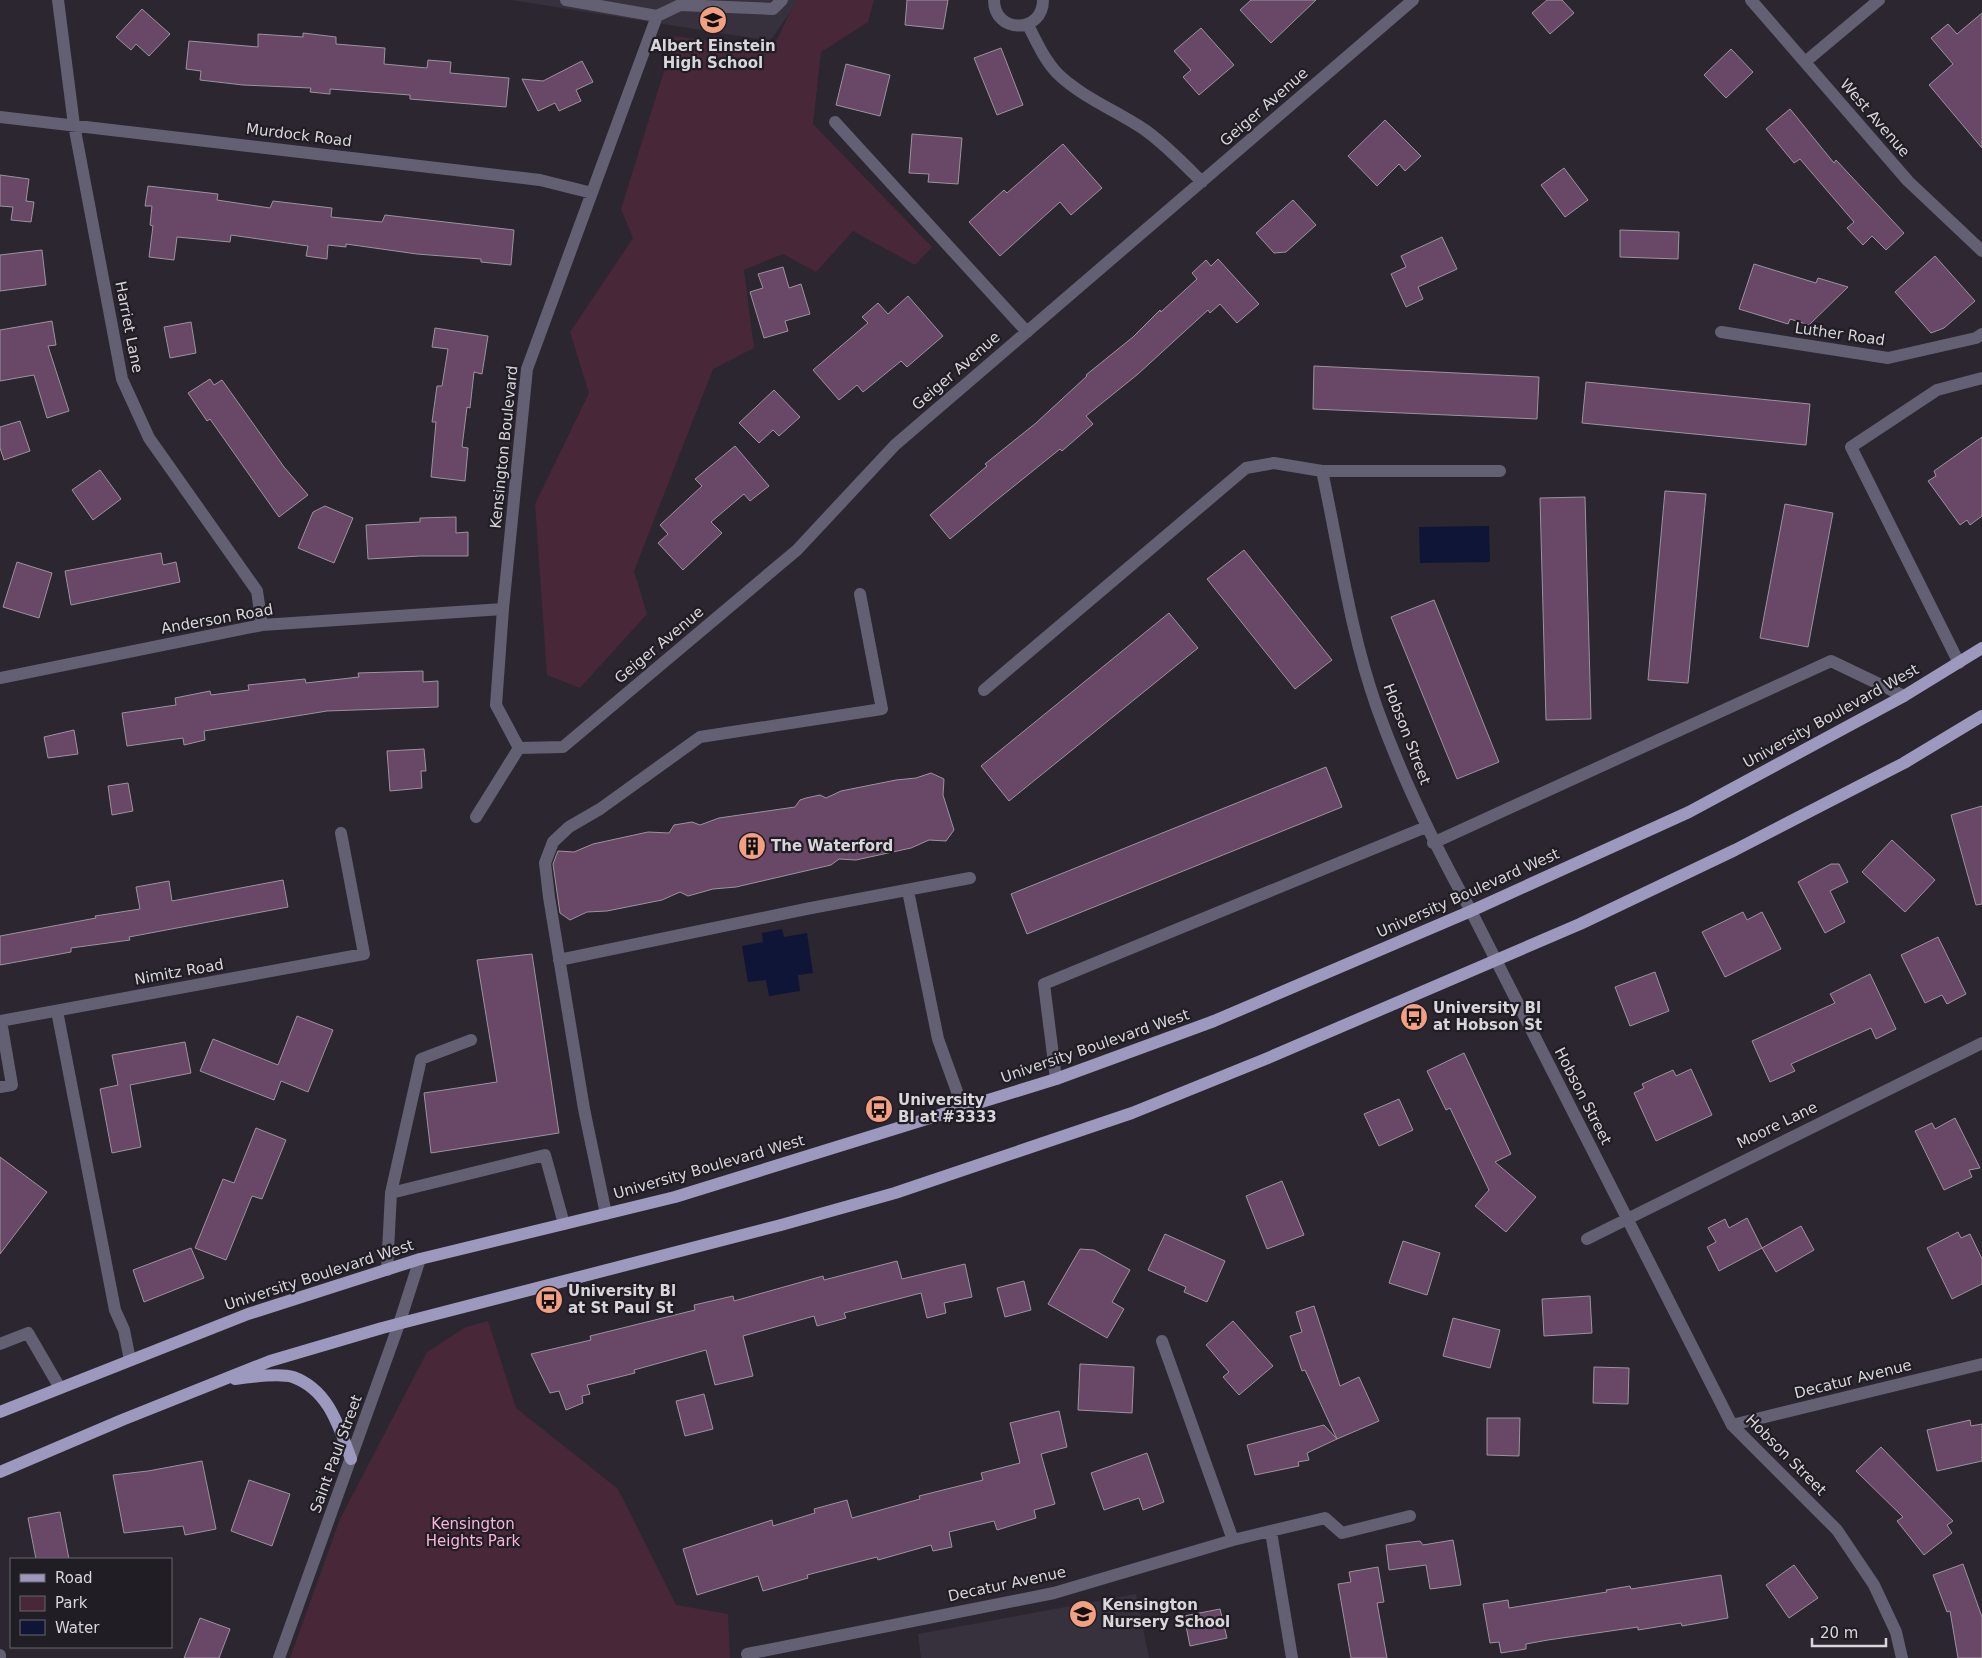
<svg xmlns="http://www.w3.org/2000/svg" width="1982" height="1658" font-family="'DejaVu Sans',sans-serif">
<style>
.built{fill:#37303d}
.green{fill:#482739}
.water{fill:#0f1536}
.building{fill:#684767;stroke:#9c939c}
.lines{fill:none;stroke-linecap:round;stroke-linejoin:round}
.minor{stroke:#636073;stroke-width:12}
.major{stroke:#9d98be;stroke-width:12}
.labels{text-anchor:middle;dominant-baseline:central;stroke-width:4.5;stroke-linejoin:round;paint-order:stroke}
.poi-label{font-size:15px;font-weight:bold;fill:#d8d5db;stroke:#211d25;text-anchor:start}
.street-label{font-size:15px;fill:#d8d5db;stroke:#211d25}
.park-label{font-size:15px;fill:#fcb4db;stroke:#211d25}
</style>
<rect width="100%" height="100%" fill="#2b262f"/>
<path class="built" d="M 511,0 L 799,0 L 770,41 Z
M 1136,1594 L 1149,1658 L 921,1658 L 918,1634 Z"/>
<path class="green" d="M 796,0 L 874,0 L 868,22 L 821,52 L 813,124 L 932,247 L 915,265 L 853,231 L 816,272 L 783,254 L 744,270 L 754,348 L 713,369 L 634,571 L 647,614 L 580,688 L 547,675 L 535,504 L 589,393 L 570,332 L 633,238 L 621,209 L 675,36 L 772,50 Z
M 488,1321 L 516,1408 L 618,1489 L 676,1605 L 728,1614 L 730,1658 L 290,1658 L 340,1519 L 427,1352 L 466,1327 Z"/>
<path class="water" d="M 1489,526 L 1490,562 L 1420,563 L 1419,527 Z
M 782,929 L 784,937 L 807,933 L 813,973 L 798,975 L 800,991 L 769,996 L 766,980 L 748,982 L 742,946 L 763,942 L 762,933 Z"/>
<path class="building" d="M 907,0 L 948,0 L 943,29 L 905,25 Z
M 1251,0 L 1316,0 L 1271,43 L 1240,10 Z
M 1547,0 L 1562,0 L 1574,13 L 1550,34 L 1532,13 Z
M 142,9 L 170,34 L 149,56 L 136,44 L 131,50 L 116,37 Z
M 1982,13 L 1982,148 L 1929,85 L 1953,64 L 1931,38 L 1948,24 L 1957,34 Z
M 1201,28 L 1234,65 L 1199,95 L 1183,77 L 1191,70 L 1174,51 Z
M 303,33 L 336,37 L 336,44 L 385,48 L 384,64 L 427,68 L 428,60 L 451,62 L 450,73 L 509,78 L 506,107 L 410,99 L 410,95 L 330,89 L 330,94 L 310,92 L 311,88 L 243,85 L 200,80 L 201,71 L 186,69 L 189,41 L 258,47 L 258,34 L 303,37 Z
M 1001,48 L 1023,105 L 997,115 L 974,58 Z
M 1731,49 L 1753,72 L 1726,98 L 1704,75 Z
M 582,61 L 593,82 L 576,90 L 581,101 L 559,111 L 555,103 L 538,111 L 522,79 L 543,81 Z
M 846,64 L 890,75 L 880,116 L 836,105 Z
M 1790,109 L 1834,163 L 1836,160 L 1904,233 L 1886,250 L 1872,236 L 1863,245 L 1847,228 L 1854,222 L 1800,159 L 1794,163 L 1766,129 Z
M 1385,120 L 1421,156 L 1405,171 L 1399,164 L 1377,186 L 1348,156 Z
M 912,134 L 962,138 L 958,184 L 928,182 L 929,174 L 909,173 Z
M 1063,144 L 1102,188 L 1071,215 L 1060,202 L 1000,256 L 969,222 L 1004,190 L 1007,193 Z
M 1564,168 L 1588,200 L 1565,217 L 1541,185 Z
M 0,175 L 29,179 L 26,201 L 34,202 L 31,222 L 11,220 L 13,207 L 0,206 Z
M 148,186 L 218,194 L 217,200 L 270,208 L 273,201 L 332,208 L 331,217 L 382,222 L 385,215 L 514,230 L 511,265 L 481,262 L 481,259 L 417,254 L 346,244 L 346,247 L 328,245 L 327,259 L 306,256 L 308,246 L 231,235 L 230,242 L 177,237 L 174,260 L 149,257 L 153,226 L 150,225 L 152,206 L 145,206 Z
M 1293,200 L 1316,225 L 1286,252 L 1274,253 L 1256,233 Z
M 1620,230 L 1679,232 L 1678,259 L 1620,257 Z
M 1442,237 L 1457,269 L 1418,287 L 1423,299 L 1406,307 L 1391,274 L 1406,267 L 1401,256 Z
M 42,250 L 46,285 L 0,291 L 0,255 Z
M 1935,256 L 1975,301 L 1944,328 L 1931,333 L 1895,292 Z
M 1218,259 L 1259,304 L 1237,323 L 1220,304 L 1210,313 L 1208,310 L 1138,374 L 1086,416 L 1093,424 L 1062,451 L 1060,449 L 993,503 L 950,539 L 930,515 L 987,466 L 985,464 L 1036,423 L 1087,376 L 1086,375 L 1133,337 L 1160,310 L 1161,312 L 1197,279 L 1192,273 L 1206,260 L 1211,266 Z
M 1754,264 L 1816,283 L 1818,278 L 1848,287 L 1809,325 L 1790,319 L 1788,324 L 1739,309 Z
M 783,267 L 789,288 L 801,284 L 810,314 L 785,321 L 788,331 L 764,338 L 750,292 L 763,288 L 758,274 Z
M 908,296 L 943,336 L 907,367 L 901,361 L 863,392 L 857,385 L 839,400 L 813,370 L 868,323 L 862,317 L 878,303 L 888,314 Z
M 52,321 L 56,345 L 48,346 L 69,411 L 47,418 L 34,375 L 0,381 L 0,330 Z
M 191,322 L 196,353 L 170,358 L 164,327 Z
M 435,328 L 488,336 L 482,374 L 474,372 L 470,408 L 467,407 L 462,447 L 468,448 L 465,481 L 431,477 L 436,422 L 432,422 L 437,386 L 442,386 L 448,349 L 432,347 Z
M 1314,366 L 1539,377 L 1537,419 L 1313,409 Z
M 210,379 L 214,385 L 222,380 L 284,467 L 308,495 L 279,517 L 210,419 L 207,421 L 188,393 Z
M 1586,382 L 1810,404 L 1806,445 L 1582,423 Z
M 774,390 L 800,417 L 779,436 L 773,430 L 759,443 L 739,423 Z
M 20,421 L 30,451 L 4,460 L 0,448 L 0,427 Z
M 1982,437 L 1982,516 L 1970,525 L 1967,520 L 1960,525 L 1928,481 L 1936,476 L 1934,471 Z
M 735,446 L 769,486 L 750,501 L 744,494 L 711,522 L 722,533 L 683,570 L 658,543 L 668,534 L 660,525 L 702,486 L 695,479 Z
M 100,470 L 121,499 L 93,520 L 72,490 Z
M 1665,491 L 1706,494 L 1688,683 L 1648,680 Z
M 1585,497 L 1591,719 L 1546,720 L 1540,498 Z
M 1785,504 L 1833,513 L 1808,647 L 1760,638 Z
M 325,506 L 353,518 L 334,563 L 298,548 L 313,512 Z
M 456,517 L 456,533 L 468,532 L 468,556 L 420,556 L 368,559 L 366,525 L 420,522 L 420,518 Z
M 1244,550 L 1332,660 L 1295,689 L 1207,579 Z
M 161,553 L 163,565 L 176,562 L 180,582 L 71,605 L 65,571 Z
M 17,562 L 52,573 L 39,618 L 3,607 Z
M 1434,600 L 1499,762 L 1457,779 L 1391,617 Z
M 1169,613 L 1198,648 L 1009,801 L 981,766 Z
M 423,671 L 423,682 L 438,681 L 438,707 L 327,711 L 204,731 L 205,740 L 184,745 L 183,738 L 127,746 L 122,713 L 176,705 L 175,698 L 210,691 L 211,695 L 249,690 L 248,685 L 305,679 L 306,683 L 359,677 L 358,673 Z
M 74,730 L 78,754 L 48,758 L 44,737 Z
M 424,749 L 426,771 L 421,771 L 422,788 L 390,791 L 387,751 Z
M 1326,767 L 1342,807 L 1027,934 L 1011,894 Z
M 931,773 L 944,779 L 943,795 L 954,830 L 946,841 L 929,840 L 911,848 L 856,860 L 839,859 L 831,865 L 736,887 L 713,889 L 688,896 L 680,892 L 662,900 L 607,911 L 587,912 L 570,920 L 560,913 L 553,864 L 558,851 L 574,852 L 593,844 L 648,832 L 669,833 L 674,825 L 692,822 L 700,825 L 719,818 L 795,807 L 800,800 L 806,798 L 820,795 L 826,798 L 841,791 L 896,780 L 916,778 Z
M 128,783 L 133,811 L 112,815 L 108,786 Z
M 1982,806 L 1982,904 L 1976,905 L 1951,815 Z
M 1892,840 L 1935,880 L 1905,912 L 1862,872 Z
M 1831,864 L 1839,864 L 1848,882 L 1830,891 L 1845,922 L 1825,933 L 1798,882 Z
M 283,880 L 288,907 L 129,937 L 130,940 L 71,948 L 71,952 L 0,965 L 0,936 L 96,918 L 95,916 L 140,909 L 136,887 L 169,881 L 172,901 Z
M 1743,912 L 1747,920 L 1762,912 L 1781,949 L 1725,977 L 1702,932 Z
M 1938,937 L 1966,994 L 1947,1004 L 1942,995 L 1925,1003 L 1901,955 Z
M 532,954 L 559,1133 L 431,1153 L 424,1093 L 497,1082 L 477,960 Z
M 1655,972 L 1669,1011 L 1630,1026 L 1615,987 Z
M 1870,974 L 1896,1029 L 1876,1039 L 1871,1028 L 1791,1064 L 1795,1071 L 1770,1082 L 1752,1041 L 1835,1003 L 1830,994 Z
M 297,1016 L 333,1030 L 308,1092 L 281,1081 L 274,1100 L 200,1071 L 213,1039 L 278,1065 Z
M 185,1042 L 191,1073 L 130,1085 L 141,1147 L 112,1153 L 100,1089 L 118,1085 L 112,1055 Z
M 1464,1053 L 1511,1154 L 1495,1162 L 1536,1197 L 1506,1232 L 1475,1206 L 1489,1190 L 1450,1108 L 1446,1110 L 1427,1071 Z
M 1691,1069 L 1712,1115 L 1656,1141 L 1634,1093 L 1644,1088 L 1642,1084 L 1673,1070 L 1676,1076 Z
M 1399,1099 L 1413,1130 L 1379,1146 L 1364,1114 Z
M 1955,1118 L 1980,1168 L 1969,1170 L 1972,1177 L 1944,1190 L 1915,1131 L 1932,1123 L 1935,1129 Z
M 256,1128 L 286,1140 L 262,1199 L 252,1196 L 226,1260 L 195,1248 L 223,1179 L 234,1183 Z
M 0,1157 L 47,1192 L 0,1254 Z
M 1282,1181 L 1304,1235 L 1267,1249 L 1246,1196 Z
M 1747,1218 L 1762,1248 L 1719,1271 L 1707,1247 L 1716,1242 L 1708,1228 L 1725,1219 L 1729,1228 Z
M 1801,1226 L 1814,1250 L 1776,1272 L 1762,1248 Z
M 1958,1232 L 1961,1238 L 1970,1234 L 1982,1259 L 1982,1284 L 1952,1299 L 1927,1248 Z
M 1165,1234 L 1225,1261 L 1207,1302 L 1184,1292 L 1186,1287 L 1148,1270 Z
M 1403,1241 L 1440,1253 L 1427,1295 L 1389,1283 Z
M 191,1248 L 204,1278 L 144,1302 L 133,1270 Z
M 1080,1249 L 1094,1250 L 1130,1270 L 1112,1302 L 1124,1309 L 1107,1338 L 1048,1304 Z
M 897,1261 L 902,1279 L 965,1264 L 972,1297 L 944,1303 L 946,1313 L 927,1318 L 921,1293 L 844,1313 L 846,1318 L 817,1326 L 814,1316 L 743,1336 L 753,1376 L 715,1385 L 706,1350 L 634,1370 L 635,1373 L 587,1385 L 590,1394 L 582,1396 L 583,1403 L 566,1410 L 559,1391 L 550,1393 L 531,1354 L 591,1340 L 590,1336 L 695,1310 L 694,1305 L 733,1296 L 734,1301 L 823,1276 L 824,1280 Z
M 1024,1281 L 1031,1310 L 1005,1317 L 997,1288 Z
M 1590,1296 L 1592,1333 L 1544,1336 L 1542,1299 Z
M 1314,1306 L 1340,1386 L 1359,1377 L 1379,1421 L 1337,1439 L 1305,1370 L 1302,1371 L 1290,1336 L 1302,1332 L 1296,1312 Z
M 1453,1318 L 1500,1330 L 1490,1368 L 1443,1356 Z
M 1233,1321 L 1273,1366 L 1239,1395 L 1223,1377 L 1229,1372 L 1206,1345 Z
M 1080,1364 L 1134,1367 L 1132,1413 L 1078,1410 Z
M 1594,1367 L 1629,1368 L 1628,1404 L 1593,1403 Z
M 704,1394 L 713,1429 L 685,1436 L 676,1401 Z
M 1059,1411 L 1067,1447 L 1041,1454 L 1055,1504 L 1034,1510 L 1036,1518 L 997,1530 L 994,1521 L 949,1532 L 952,1547 L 933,1551 L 931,1545 L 878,1560 L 877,1557 L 807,1575 L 808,1578 L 763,1591 L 758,1576 L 697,1595 L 683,1549 L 772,1520 L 773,1526 L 815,1513 L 814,1509 L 847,1500 L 852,1518 L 920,1499 L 919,1496 L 983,1480 L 981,1473 L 1020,1463 L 1010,1423 Z
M 1487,1418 L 1520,1418 L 1519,1456 L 1487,1455 Z
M 1970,1420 L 1971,1426 L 1982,1424 L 1982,1461 L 1937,1471 L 1927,1430 Z
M 1324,1425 L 1337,1439 L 1307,1453 L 1309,1460 L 1298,1462 L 1299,1466 L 1255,1475 L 1247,1445 Z
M 1881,1447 L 1953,1521 L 1947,1525 L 1952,1533 L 1924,1555 L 1897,1521 L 1903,1517 L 1856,1471 Z
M 1147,1453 L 1164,1502 L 1143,1510 L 1139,1498 L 1104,1510 L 1091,1473 Z
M 202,1461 L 216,1529 L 185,1535 L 183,1526 L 124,1533 L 113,1475 L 148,1471 Z
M 249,1480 L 290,1494 L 272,1546 L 231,1531 Z
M 60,1512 L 69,1559 L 36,1559 L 28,1518 Z
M 1453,1540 L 1461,1585 L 1430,1589 L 1426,1565 L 1389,1570 L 1386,1545 L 1420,1541 L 1423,1545 Z
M 1963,1564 L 1982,1617 L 1982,1658 L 1958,1658 L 1950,1611 L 1947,1612 L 1933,1575 Z
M 1794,1565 L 1818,1598 L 1789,1618 L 1766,1585 Z
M 1378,1567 L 1384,1602 L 1377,1603 L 1387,1658 L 1351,1658 L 1338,1584 L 1351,1582 L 1349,1572 Z
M 1721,1575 L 1728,1618 L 1682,1626 L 1681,1623 L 1638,1630 L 1638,1627 L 1548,1640 L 1526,1644 L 1526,1649 L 1501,1653 L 1499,1642 L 1490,1643 L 1483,1604 L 1508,1600 L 1509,1608 L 1607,1592 L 1606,1590 L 1630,1586 L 1631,1589 Z
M 1220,1609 L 1227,1638 L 1190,1646 L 1184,1616 Z
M 200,1618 L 230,1629 L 219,1658 L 184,1658 Z"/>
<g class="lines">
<path class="minor" d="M 58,0 L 74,125 L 122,379 L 149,438 L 257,591 L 262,625
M 566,0 L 657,16 L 680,5 L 773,9 L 782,0
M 994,0 C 994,34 1043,34 1043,0
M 1751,0 L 1908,181 L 1982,251
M 1028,25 C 1036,41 1045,61 1058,74 C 1083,98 1117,111 1145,130 C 1166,145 1184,164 1202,182
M 1805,62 L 1879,0
M 0,117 L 540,180 L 592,193
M 835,122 L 1027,332
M 1721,332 L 1888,358 L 1976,338 L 1982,334
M 1322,471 C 1339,549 1350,632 1377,708 C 1402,778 1435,846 1471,911 L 1732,1425 L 1837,1530 L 1874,1585 L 1896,1632 L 1902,1658
M 1959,663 L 1851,447 L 1937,390 L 1982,378
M 0,678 L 262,625 L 503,609
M 984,690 L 1246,468 L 1274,463 L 1322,471 L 1500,471
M 519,748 L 563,747 L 797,550 L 895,445 L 1413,0
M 519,748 L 496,705 L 503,609 L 527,369 L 657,16
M 476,817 L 519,748
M 1433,843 L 1831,661 L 1904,696
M 908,891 L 938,1039 L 963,1108
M 559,960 L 806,909 L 970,878
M 57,1011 L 115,1310 L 124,1330 L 130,1360
M 0,1021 L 364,954 L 341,833
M 1056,1079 L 1044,984 L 1426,827
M 0,1087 L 12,1085 L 1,1021
M 391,1193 L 545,1155 L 564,1224
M 606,1214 L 584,1109 L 549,897 L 545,863 L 553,842 L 569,827 L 600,809 L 700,737 L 882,709 L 860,594
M 1587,1239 L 1982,1043
M 387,1270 L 391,1193 L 421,1059 L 471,1040
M 1162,1341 L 1233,1540
M 0,1344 L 28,1333 L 60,1388
M 1732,1425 L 1982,1364
M 1271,1532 L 1292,1658
M 747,1654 L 1054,1593 L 1233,1540 L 1325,1518 L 1342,1533 L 1410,1516
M 0,1655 L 0,1658
M 279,1658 L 399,1324 L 420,1259"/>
<path class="major" d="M 235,1379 C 249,1377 281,1373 293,1377 C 329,1390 339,1427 351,1459
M 0,1412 L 248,1314 L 420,1259 L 675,1197 L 1056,1079 L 1214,1021 L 1471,911 L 1689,812 L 1904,696 L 1982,648
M 0,1472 L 122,1420 L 270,1361 L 382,1328 L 781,1225 L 895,1193 L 1132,1113 L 1268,1058 L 1580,924 L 1735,850 L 1904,763 L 1982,716"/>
</g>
<defs>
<g id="school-disc" transform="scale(1.4375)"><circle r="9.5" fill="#f3a082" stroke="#211d25"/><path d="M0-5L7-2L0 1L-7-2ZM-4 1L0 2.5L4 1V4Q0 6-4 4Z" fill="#111"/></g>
<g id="building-disc" transform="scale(1.4375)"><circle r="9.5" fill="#f3a082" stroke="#211d25"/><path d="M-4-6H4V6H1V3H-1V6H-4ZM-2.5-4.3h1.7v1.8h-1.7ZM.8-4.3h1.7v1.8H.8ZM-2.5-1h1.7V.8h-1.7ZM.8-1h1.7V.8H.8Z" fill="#111"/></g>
<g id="bus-disc" transform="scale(1.4375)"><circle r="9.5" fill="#f3a082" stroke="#211d25"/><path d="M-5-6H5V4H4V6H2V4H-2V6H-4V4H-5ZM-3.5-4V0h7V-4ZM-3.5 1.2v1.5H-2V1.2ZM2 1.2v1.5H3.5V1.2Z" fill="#111"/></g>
</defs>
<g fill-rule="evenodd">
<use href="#school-disc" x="713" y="20"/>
<use href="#building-disc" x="752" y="846"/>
<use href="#bus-disc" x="1414" y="1017"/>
<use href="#bus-disc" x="879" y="1109"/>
<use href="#bus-disc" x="549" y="1300"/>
<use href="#school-disc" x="1083" y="1614"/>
</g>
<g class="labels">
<g class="poi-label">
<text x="713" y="46" text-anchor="middle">Albert Einstein<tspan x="713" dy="17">High School</tspan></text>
<text x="771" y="846">The Waterford</text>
<text x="1433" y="1008">University Bl<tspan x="1433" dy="17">at Hobson St</tspan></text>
<text x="898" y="1100">University<tspan x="898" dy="17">Bl at #3333</tspan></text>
<text x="568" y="1291">University Bl<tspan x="568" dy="17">at St Paul St</tspan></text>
<text x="1102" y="1605">Kensington<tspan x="1102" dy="17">Nursery School</tspan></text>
</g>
<g class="street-label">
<text transform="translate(1264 107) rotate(-41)">Geiger Avenue</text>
<text transform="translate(1875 118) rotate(49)">West Avenue</text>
<text transform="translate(299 135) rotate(7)">Murdock Road</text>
<text transform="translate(129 327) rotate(79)">Harriet Lane</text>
<text transform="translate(1840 334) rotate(8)">Luther Road</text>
<text transform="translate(956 371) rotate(-41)">Geiger Avenue</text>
<text transform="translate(504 447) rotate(-84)">Kensington Boulevard</text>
<text transform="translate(217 619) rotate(-10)">Anderson Road</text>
<text transform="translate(659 645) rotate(-40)">Geiger Avenue</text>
<text transform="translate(1831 716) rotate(-29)">University Boulevard West</text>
<text transform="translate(1407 734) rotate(69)">Hobson Street</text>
<text transform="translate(1468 893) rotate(-24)">University Boulevard West</text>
<text transform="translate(179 972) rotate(-10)">Nimitz Road</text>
<text transform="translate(1095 1046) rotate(-19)">University Boulevard West</text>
<text transform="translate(1583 1096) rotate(63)">Hobson Street</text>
<text transform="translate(1777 1125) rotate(-26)">Moore Lane</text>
<text transform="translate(709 1167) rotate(-16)">University Boulevard West</text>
<text transform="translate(319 1275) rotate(-18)">University Boulevard West</text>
<text transform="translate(1853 1379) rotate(-14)">Decatur Avenue</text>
<text transform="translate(336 1454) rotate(-70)">Saint Paul Street</text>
<text transform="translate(1786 1455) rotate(45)">Hobson Street</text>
<text transform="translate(1007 1584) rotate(-12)">Decatur Avenue</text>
</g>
<g class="park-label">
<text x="473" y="1524">Kensington<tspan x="473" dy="17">Heights Park</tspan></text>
</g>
</g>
<rect x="10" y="1558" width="162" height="90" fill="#211d25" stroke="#6a676e"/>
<rect x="20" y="1574" width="25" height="8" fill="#9d98be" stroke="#6a676e"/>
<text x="55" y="1583" font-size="15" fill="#d8d5db">Road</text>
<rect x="20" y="1596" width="25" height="15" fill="#482739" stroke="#6a676e"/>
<text x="55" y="1608" font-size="15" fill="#d8d5db">Park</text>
<rect x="20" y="1620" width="25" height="15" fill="#0f1536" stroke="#6a676e"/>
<text x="55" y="1633" font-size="15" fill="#d8d5db">Water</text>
<path d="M1812 1638v8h74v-8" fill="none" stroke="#d8d5db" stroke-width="2.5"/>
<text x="1820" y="1638" font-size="15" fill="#d8d5db" stroke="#211d25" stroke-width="4" paint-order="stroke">20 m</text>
</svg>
